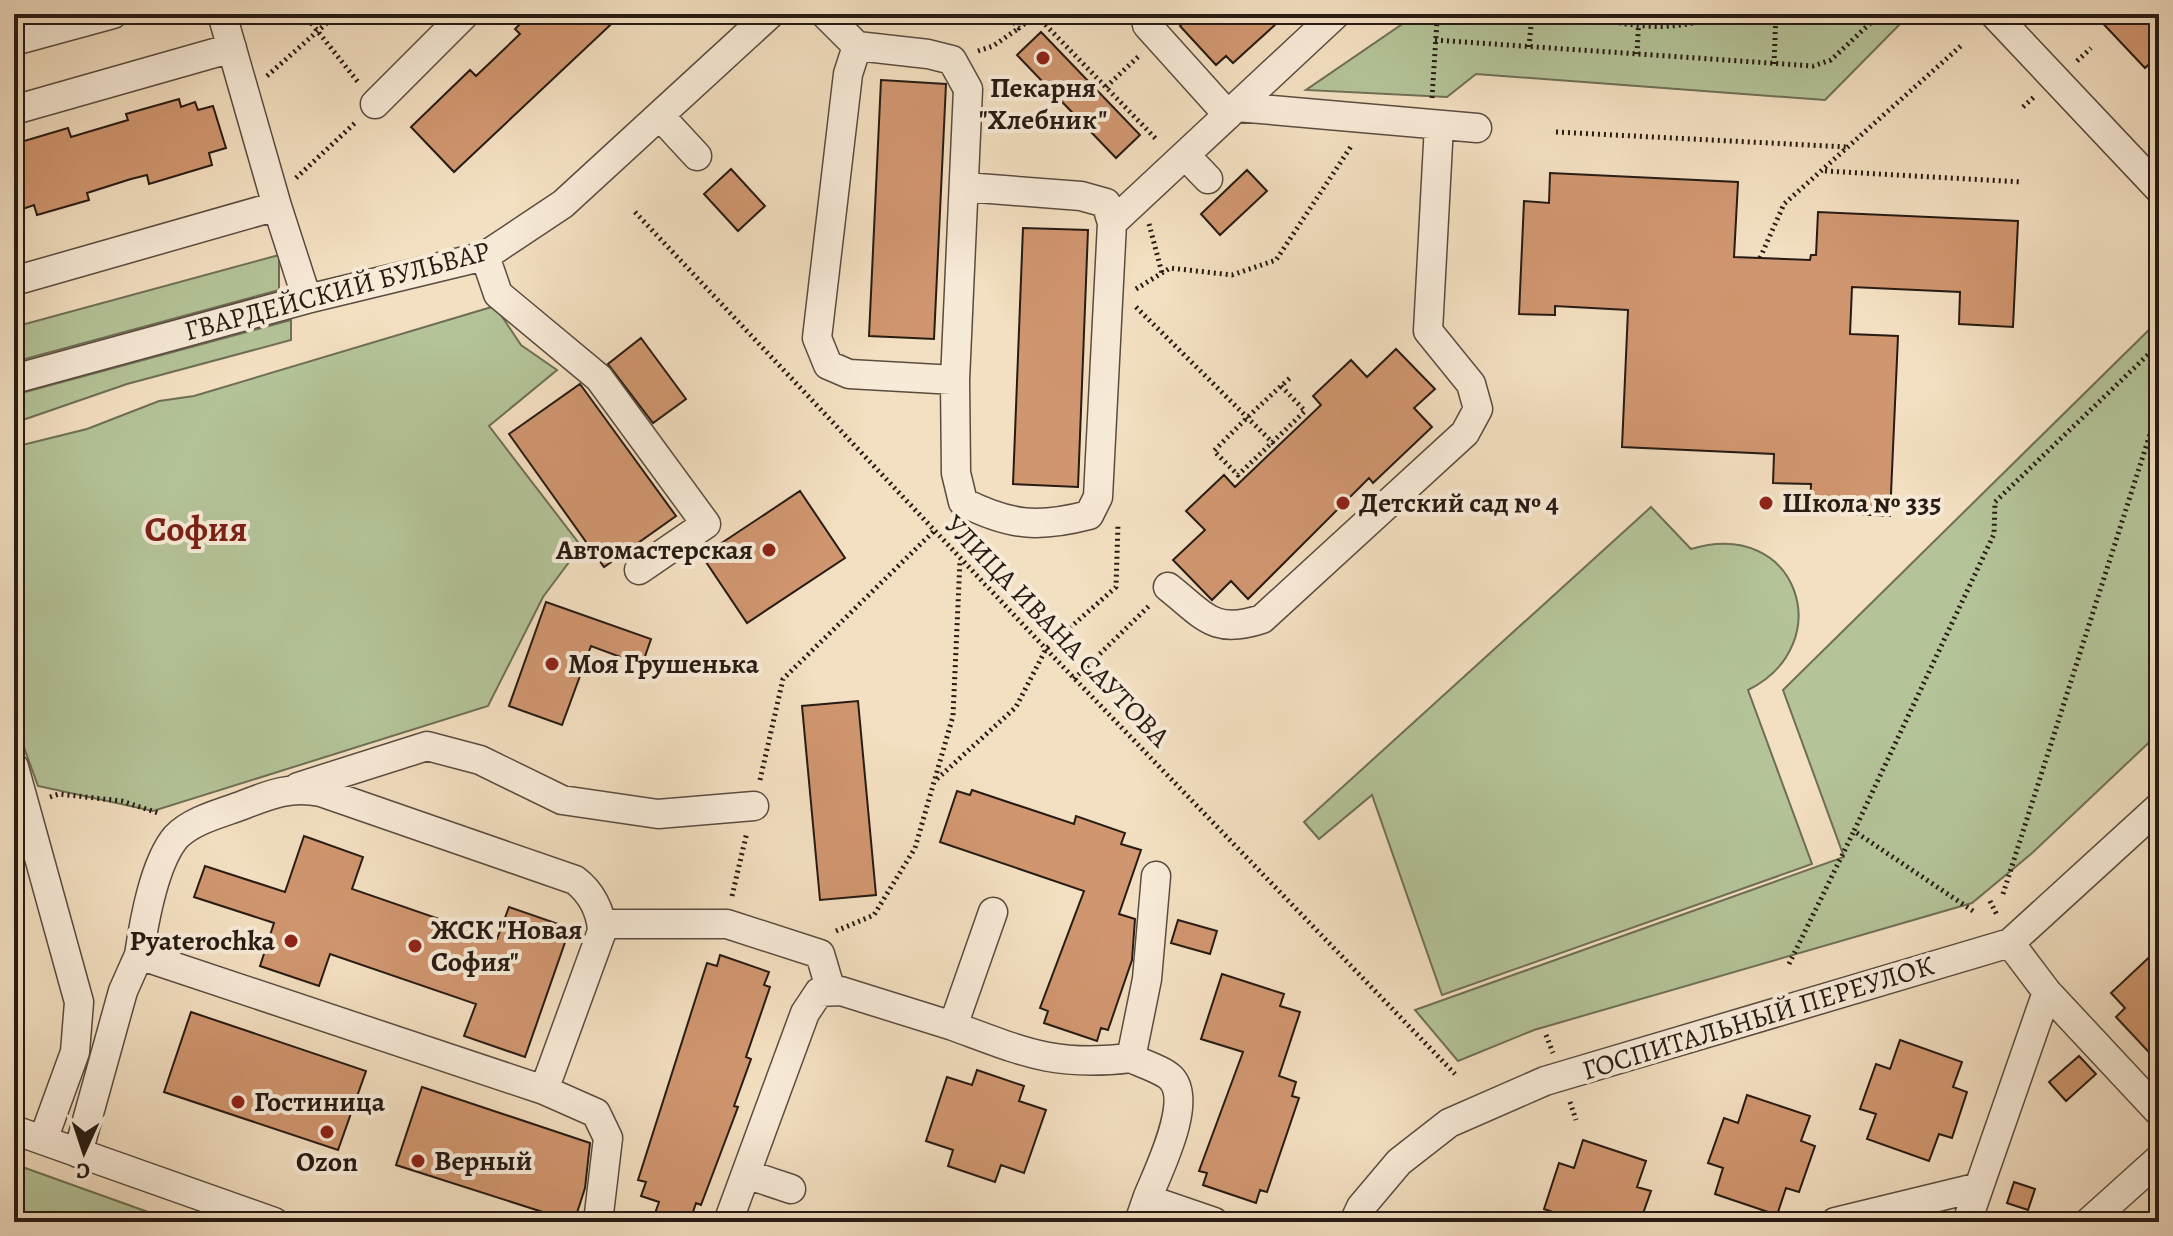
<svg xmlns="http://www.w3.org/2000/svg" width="2173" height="1236" font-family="Alegreya,serif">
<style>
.green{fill:#b4c398;stroke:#6e6f56;stroke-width:2}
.building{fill:#d0966f;stroke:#271b14;stroke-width:2}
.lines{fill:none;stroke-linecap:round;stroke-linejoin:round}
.minor-casing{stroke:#5a4c3f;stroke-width:31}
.path{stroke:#271b14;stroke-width:5;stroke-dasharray:2 4;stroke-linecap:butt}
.minor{stroke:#f7ead7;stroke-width:28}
.poi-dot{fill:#8f2418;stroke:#f7ead7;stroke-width:3}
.labels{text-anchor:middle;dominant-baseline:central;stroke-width:8;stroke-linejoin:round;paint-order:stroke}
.poi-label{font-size:28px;font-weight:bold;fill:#271b14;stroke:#f7ead7;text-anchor:start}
.street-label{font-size:28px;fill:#271b14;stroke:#f7ead7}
.district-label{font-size:36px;font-weight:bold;fill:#7a1f14;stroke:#f7ead7}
</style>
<rect width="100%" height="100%" fill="#f3dfc1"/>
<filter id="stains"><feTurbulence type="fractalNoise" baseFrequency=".0025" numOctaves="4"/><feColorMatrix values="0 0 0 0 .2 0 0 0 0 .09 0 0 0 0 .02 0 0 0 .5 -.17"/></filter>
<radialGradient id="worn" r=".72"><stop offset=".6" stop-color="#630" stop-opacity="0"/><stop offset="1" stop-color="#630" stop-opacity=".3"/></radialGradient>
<path class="green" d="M 1417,14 L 1910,14 L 1825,100 L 1476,74 L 1447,97 L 1306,90 Z
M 279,255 L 279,290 L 14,362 L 14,327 Z
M 495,306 L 521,345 L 557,370 L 489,426 L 581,546 L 543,597 L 488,706 L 153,811 L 38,786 L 14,720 L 14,447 L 87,429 L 159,401 L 194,396 Z
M 291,320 L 291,340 L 127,384 L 14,423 L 14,395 Z
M 2159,320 L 2159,733 L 2031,854 L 1972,903 L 1534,1030 L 1458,1061 L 1415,1010 L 1844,857 L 1783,690 Z
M 1651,507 L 1691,549 C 1799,517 1839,645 1748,690 L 1812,864 L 1442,995 L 1372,795 L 1319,839 L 1304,822 Z
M 14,1164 L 176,1222 L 14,1222 Z"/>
<path class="building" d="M 530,14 L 622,14 L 454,172 L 411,127 L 470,70 L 476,76 L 520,34 L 515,29 Z
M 1193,14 L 1287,14 L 1233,63 L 1226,56 L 1216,65 L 1180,26 Z
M 2094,14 L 2159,14 L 2159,55 L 2145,68 Z
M 1041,32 L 1140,135 L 1116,158 L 1017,55 Z
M 881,80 L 946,84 L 934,339 L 869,336 Z
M 179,99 L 181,107 L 195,102 L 198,110 L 213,106 L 226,148 L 209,153 L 212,165 L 149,184 L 147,175 L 131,179 L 87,193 L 89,200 L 37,215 L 34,205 L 14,212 L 14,144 L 68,128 L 71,137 L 128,120 L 126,114 Z
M 731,169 L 765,206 L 738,231 L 704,194 Z
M 1247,170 L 1267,191 L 1220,235 L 1201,214 Z
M 1550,173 L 1738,182 L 1734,257 L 1810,260 L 1811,255 L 1816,255 L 1818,212 L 2018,221 L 2013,327 L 1959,324 L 1960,292 L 1852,287 L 1850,334 L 1898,336 L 1890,516 L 1810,512 L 1811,484 L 1773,483 L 1774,454 L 1622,447 L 1628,310 L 1555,306 L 1555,315 L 1519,314 L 1524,201 L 1549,203 Z
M 1023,228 L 1088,230 L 1078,487 L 1013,484 Z
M 641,338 L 686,399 L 653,423 L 608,364 Z
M 1396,349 L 1435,389 L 1414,408 L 1432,427 L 1373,483 L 1369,478 L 1248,599 L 1231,581 L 1212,600 L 1173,560 L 1205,530 L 1186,511 L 1224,475 L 1235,487 L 1321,405 L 1313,396 L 1351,360 L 1367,377 Z
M 580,384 L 676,516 L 604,567 L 509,434 Z
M 800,491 L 845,558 L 747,623 L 702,556 Z
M 546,602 L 651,639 L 642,665 L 591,646 L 562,725 L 509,706 Z
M 858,701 L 876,895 L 820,900 L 802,706 Z
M 972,790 L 1074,824 L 1076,816 L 1125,833 L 1121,844 L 1141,850 L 1119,914 L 1135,919 L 1132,960 L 1108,1030 L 1101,1028 L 1097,1041 L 1044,1023 L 1048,1011 L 1040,1008 L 1084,891 L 940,842 L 957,791 L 970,795 Z
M 304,836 L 363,857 L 352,889 L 497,939 L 509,907 L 570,928 L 525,1057 L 464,1036 L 476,1004 L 330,954 L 319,986 L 260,966 L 274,923 L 194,897 L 205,866 L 285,892 Z
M 1178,920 L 1217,931 L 1210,954 L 1171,943 Z
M 2159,948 L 2159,1063 L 2116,1017 L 2125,1008 L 2111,993 Z
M 720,955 L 769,972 L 764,985 L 770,987 L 746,1057 L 751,1059 L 734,1106 L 738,1107 L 701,1205 L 696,1203 L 691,1218 L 684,1216 L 682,1222 L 652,1222 L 659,1202 L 641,1196 L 646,1182 L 638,1180 L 707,963 L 717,966 Z
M 1222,974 L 1284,994 L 1280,1006 L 1300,1012 L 1279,1076 L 1296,1082 L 1292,1096 L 1299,1098 L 1267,1192 L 1260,1190 L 1256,1203 L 1203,1185 L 1207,1173 L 1199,1171 L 1243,1052 L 1201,1039 Z
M 191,1012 L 366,1071 L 338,1150 L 164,1092 Z
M 1900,1040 L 1962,1062 L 1953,1087 L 1967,1092 L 1952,1138 L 1939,1134 L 1929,1161 L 1867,1139 L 1876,1114 L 1860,1109 L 1876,1064 L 1890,1069 Z
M 2079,1056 L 2096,1074 L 2066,1101 L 2049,1082 Z
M 977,1070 L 1024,1086 L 1019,1101 L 1046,1110 L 1024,1173 L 1001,1165 L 995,1182 L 948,1166 L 953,1150 L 926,1141 L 947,1077 L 972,1085 Z
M 422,1087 L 590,1143 L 585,1188 L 574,1222 L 396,1165 Z
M 1747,1095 L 1810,1116 L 1801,1141 L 1815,1146 L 1799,1192 L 1786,1188 L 1777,1215 L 1715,1194 L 1723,1168 L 1708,1163 L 1724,1118 L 1738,1123 Z
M 1583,1140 L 1646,1161 L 1637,1187 L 1651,1191 L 1640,1222 L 1556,1222 L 1559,1214 L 1544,1209 L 1559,1163 L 1574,1168 Z
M 2014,1182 L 2035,1189 L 2028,1210 L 2007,1203 Z"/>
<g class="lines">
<g class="minor-casing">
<path id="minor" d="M 222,14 L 277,206
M 825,14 L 857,46 L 928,54 L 952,60 L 968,89 L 955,380 L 956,473 L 963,502 C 1010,526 1039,528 1089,515 L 1098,497 L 1112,223 L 1106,203 L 1081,196 L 965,187
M 1153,14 L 1147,25 L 1228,115
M 1994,14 L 2159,189
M 14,41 L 113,14
M 857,46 L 848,74 L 817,338 L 828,365 L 849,374 L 955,380
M 375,104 L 465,14
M 1237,107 L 1477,128
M 14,110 L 232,48
M 660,116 L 697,156
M 1185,155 L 1208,179
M 1112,223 L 1336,14
M 485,256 L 498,294 L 599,378 L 706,524 L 639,570
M 14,281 L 277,206 L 307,299
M 14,379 L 307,299 L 485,256 L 563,204 L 770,14
M 1168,587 C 1205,616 1213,635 1262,619 L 1465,433 L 1478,409 L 1471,384 L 1428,331 L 1439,125
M 14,767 L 79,1002 L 75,1052 L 43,1140
M 298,787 L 427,746 L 480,760 L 562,800 L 658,814 L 754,806
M 993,912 L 953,1026 C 1024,1052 1054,1067 1131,1058
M 602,924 L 727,924 L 820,954 L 831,991
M 2010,943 L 2047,992 L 2159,1112
M 139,955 C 144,922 154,863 176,837 C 192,820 222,813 243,805 C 271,794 291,786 321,792 L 575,880 C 591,892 601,911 602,931 L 544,1090
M 14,1130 L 274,1222
M 78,1153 L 123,991 L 139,955 L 544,1090 L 596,1113 L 608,1138 L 598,1222
M 746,1174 L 791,1189
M 1147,1199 C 1157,1173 1194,1102 1171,1078 C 1163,1070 1143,1064 1131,1058 L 1147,979 L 1156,876
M 728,1222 L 805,1013 L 819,992 L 841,991 L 953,1026
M 1139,1222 L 1147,1199 L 1214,1222
M 1354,1222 L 1361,1207 L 1399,1162 L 1449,1123 L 1545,1081 L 2010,943 L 2159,807
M 1835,1222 L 1979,1187 L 2047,992
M 1967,1222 L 1979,1187
M 2089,1222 L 2159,1159"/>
</g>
<path class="path" d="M 304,14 L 358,82
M 1006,14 L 1019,28 L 1036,15 L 1158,141
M 1584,14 C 1628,28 1678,33 1721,14
M 1435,40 L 1813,66 L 1831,60 L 1880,14
M 1529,47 L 1532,14
M 978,51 L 993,46 L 1019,28
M 1637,54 L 1639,14
M 2077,61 L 2091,48
M 1774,64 L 1776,14
M 267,76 L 337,14
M 1106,87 L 1140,55
M 1432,98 L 1437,21 L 1443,14
M 2023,107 L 2034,97
M 1556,132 L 1847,147
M 1825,171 L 2022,182
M 296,178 L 356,122
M 635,212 L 1046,649 L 1455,1074
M 1149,224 L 1162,273
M 1760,258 L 1784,204 L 1963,44
M 1136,289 L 1170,268 L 1232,275 L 1276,260 L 1352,145
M 1136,307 L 1277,447
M 1281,386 L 1305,411 L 1238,475 L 1214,451 C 1238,426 1263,402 1290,378
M 1074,679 L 1151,604
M 937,779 L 1016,707 L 1046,649 L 1116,587 L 1118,524
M 760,780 L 783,679 L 934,531
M 50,797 L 59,794 L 122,801 L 161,814
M 2003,894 L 2159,406
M 732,896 L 747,832
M 1990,901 L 1998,917
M 1973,911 L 1854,831 L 1994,534 L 1995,502 L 2159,344
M 836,931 L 874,915 L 915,848 L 953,716 L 960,560
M 1789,964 L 1854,831
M 1546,1035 L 1553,1053
M 1570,1102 L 1576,1120"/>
<use href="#minor" class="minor"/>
</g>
<g class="poi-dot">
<circle cx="1043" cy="58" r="8"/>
<circle cx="1343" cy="503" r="8"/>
<circle cx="1766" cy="503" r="8"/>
<circle cx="769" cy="550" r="8"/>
<circle cx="552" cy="664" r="8"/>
<circle cx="291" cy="941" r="8"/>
<circle cx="415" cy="946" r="8"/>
<circle cx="238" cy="1102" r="8"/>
<circle cx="327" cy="1132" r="8"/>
<circle cx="418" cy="1161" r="8"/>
</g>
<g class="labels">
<g class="poi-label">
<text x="1043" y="88" text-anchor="middle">Пекарня<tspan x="1043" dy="32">"Хлебник"</tspan></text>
<text x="1359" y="503">Детский сад № 4</text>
<text x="1782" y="503">Школа № 335</text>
<text x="753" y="550" text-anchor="end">Автомастерская</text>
<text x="568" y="664">Моя Грушенька</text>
<text x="431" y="930">ЖСК "Новая<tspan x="431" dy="32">София"</tspan></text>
<text x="275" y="941" text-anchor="end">Pyaterochka</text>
<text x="254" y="1102">Гостиница</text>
<text x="434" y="1161">Верный</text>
<text x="327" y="1162" text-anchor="middle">Ozon</text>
</g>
<g class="street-label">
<text transform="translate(337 291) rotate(-15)">ГВАРДЕЙСКИЙ БУЛЬВАР</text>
<text transform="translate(1057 631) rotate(46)">УЛИЦА ИВАНА САУТОВА</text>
<text transform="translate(1758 1018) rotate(-17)">ГОСПИТАЛЬНЫЙ ПЕРЕУЛОК</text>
</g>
<g class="district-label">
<text x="196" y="528">София</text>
</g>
</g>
<rect width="2173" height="1236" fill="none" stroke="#f3dfc1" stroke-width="48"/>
<rect x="16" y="16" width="2141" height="1204" fill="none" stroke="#271b14" stroke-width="4"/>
<rect x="24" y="24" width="2125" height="1188" fill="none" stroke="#271b14" stroke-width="2"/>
<g transform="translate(84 1152) rotate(183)" stroke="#f7ead7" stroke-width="6" paint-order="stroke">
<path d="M0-6L14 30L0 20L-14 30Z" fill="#271b14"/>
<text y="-12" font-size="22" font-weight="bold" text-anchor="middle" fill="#271b14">С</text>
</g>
<rect width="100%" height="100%" filter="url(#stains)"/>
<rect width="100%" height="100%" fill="url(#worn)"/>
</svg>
